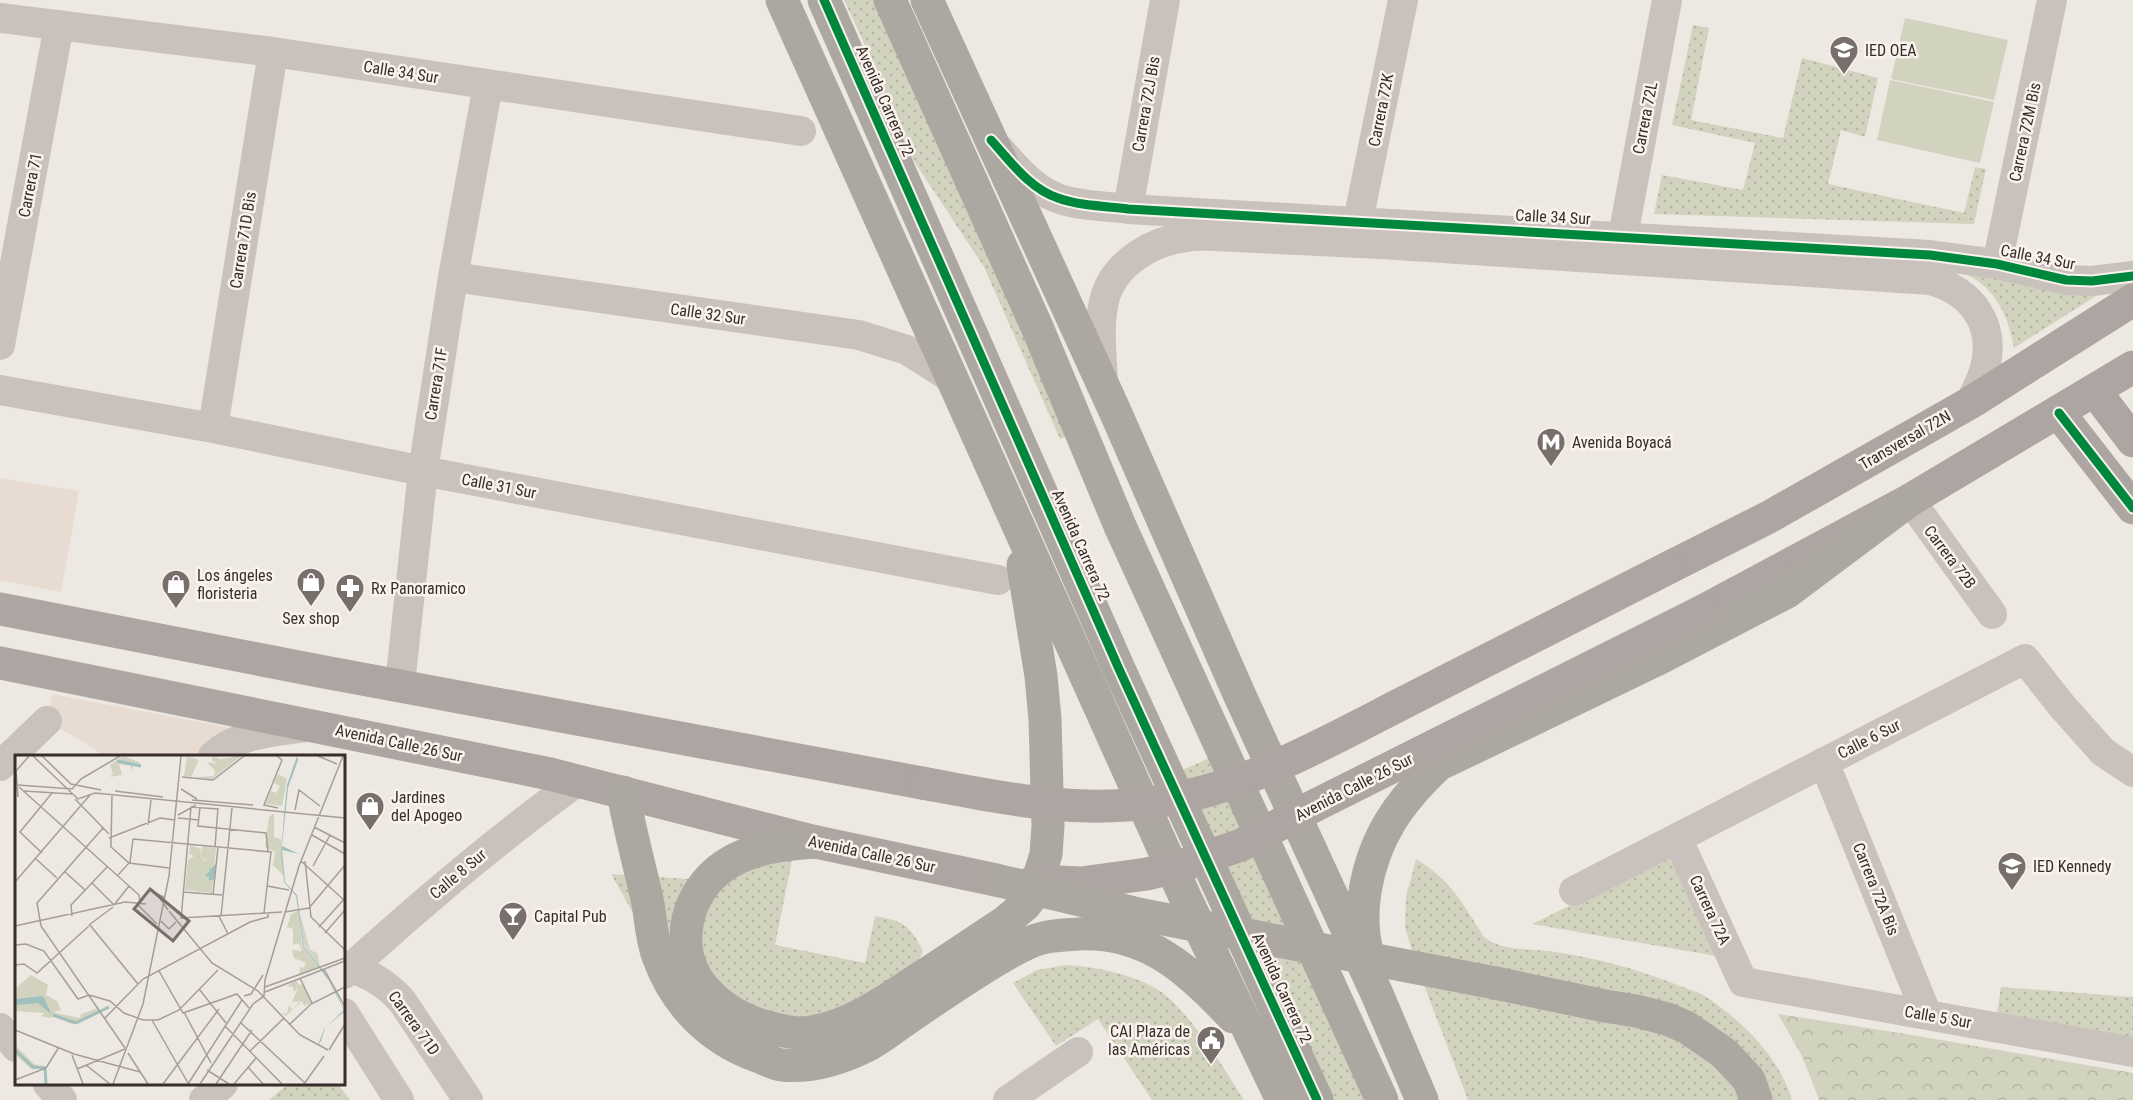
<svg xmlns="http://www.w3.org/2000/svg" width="2133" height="1100" font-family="'Roboto Condensed',sans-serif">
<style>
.grass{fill:url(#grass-dots)}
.forest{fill:url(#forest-crowns)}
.pitch{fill:#d1d3be}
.plaza{fill:#e8dbd1}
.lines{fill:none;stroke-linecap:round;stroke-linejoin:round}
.minor{stroke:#c8c1bc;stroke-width:30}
.major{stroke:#ada5a1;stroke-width:33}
.highway{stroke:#ada7a2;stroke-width:33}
.major-bridge{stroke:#ada5a1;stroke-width:33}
.highway-bridge{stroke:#ada7a2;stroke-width:33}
.cycleway-casing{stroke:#faf2ec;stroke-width:13}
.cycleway{stroke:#00873e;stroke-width:9}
.labels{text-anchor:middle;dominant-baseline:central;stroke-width:5;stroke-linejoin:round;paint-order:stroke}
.poi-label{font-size:16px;fill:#382d2a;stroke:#faf2ec;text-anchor:start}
.street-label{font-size:16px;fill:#382d2a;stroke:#faf2ec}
.inset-river{fill:none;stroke:#a0c0bd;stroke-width:3}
.inset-road{fill:none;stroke:#a59d99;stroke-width:1.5}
.view{fill:#786e6b;fill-opacity:0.15;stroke:#786e6b;stroke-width:3}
.inset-edge{fill:none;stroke:#382d2a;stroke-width:3}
</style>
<defs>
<pattern id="grass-dots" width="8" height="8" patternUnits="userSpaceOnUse" patternTransform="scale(1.5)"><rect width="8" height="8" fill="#d1d3be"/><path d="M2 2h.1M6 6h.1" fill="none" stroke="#b4b5a3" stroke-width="1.8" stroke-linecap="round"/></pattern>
<pattern id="forest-crowns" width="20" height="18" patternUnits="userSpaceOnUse" patternTransform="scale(1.5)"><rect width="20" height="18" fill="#d1d3be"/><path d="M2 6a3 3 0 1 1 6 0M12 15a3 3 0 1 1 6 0" fill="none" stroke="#b4b5a3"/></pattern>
</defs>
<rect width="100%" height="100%" fill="#eee8e3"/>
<path class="grass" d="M 844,0 L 876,0 L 1067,436 L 1060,439 L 984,267 L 910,155 L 860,34 Z
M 1693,25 L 1709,28 L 1691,120 L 1783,138 L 1802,58 L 1878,78 L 1865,137 L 1841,130 L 1828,184 L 1964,213 L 1975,167 L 1986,169 L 1974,224 L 1654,214 L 1662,175 L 1743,190 L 1755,143 L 1672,125 Z
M 1952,266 L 2107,289 L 2014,348 C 2010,325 2002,302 1984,286 C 1975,278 1962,272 1952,266 Z
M 1214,756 L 1370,1100 L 1328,1100 L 1178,772 Z
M 1669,857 L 1716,956 L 1532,924 Z
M 1416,859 C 1450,879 1464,905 1484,937 C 1501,952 1533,948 1555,952 C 1597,958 1636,969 1675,984 C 1684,988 1696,991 1705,996 C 1742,1021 1779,1056 1792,1100 L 1771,1100 L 1750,1060 L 1413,954 L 1405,927 L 1406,897 Z
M 792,860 L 775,945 L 865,963 L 875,916 C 905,922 909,924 923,951 L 918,961 L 830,1019 L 762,1017 L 710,976 L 700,953 L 704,909 L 720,889 L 747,865 Z
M 611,874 L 689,879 C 676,901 672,914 668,939 L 646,936 Z
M 1066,965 C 1096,967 1128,973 1155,988 C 1185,1004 1225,1070 1244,1100 L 1152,1100 L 1098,1019 L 1056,1046 L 1013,983 L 1037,970 Z
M 1422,980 L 1642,1025 L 1691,1041 L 1745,1100 L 1468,1100 Z
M 2001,987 L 2133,997 L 2133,1040 L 1996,1020 Z
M 288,1084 L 338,1084 L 350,1100 L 269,1100 Z"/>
<path class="forest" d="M 1778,1014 L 1900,1033 L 2133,1073 L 2133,1100 L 1819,1100 L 1802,1056 Z"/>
<path class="pitch" d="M 1905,18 L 2008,40 L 1994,100 L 1891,79 Z
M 1890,80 L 1994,102 L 1980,163 L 1877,140 Z"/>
<path class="plaza" d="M 0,478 L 79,491 L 61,592 L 0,580 Z
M 52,694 L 226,727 L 267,733 L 213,756 L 102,756 L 95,749 L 47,721 Z"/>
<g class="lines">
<path class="minor" d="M 0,18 L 273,52 L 801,131
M 999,149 C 1015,167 1033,189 1057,198 C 1078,206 1105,206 1128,209 L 1930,255 L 1997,264 L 2066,280 L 2092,281 L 2133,276
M 1128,209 L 1165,0
M 1358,221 L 1403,0
M 1623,236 L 1667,0
M 1997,264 L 2052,0
M 453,277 L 859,335 L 907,350 L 953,379
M 0,345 L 59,25
M 1103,383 C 1102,354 1097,322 1106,294 C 1117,262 1153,241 1186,237 C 1195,235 1204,236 1214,236 L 1381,244 L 1930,280 C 1972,291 1996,324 1985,368 C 1982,380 1975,392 1970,403
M 0,390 L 213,428 L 423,471 L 998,580
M 213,428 L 273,52
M 1910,500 L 1992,614
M 400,684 L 423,471 L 453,277 L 488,85
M 213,756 C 238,733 274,732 306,727
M 1824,762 L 1927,1015
M 0,766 L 47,721
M 1677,838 L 1743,982 L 2133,1052
M 1574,891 L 2025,659 L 2062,706 L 2103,752 L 2133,772
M 344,965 C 367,973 385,982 402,1001 L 468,1100
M 344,974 C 419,906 496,840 578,781
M 344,1013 L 399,1100
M 0,1028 L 16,1047
M 48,1084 L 62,1100
M 204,1100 L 223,1084
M 1008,1100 L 1078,1052"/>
<path class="major" d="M 2095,391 L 2133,441
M 2059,413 L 2133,508
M 1670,567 L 1769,517 L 1970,403 L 2133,300
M 0,609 L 319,671 L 922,783
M 1701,612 L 1910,500 L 2133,367
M 0,663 L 550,774 L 816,842 L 996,880"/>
<path class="highway" d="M 782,0 L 1186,899 L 1282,1100
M 824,0 L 1119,669 L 1317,1100
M 890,0 L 1037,327 L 1120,526 L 1382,1100
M 927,0 L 1114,409 L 1240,696 L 1377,994 L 1422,1100
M 623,792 C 629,828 639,863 647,899 C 651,917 651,938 658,956 C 675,1004 710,1039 757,1056 C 765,1059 774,1064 782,1065 C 812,1068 843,1058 870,1044 C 884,1036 897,1025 911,1016 C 940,996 968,977 998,959 C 1011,952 1025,943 1039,939 C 1052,935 1066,935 1079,934 C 1147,931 1189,970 1233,1017
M 816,842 C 785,844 750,848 724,866 C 688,891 674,941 697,979 C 712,1002 737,1018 763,1026 C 778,1030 796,1035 812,1032 C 852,1025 884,1002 917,980 C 947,961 976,941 1005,922 L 1025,905 L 1034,893 L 1046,854 L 1048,826 L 1045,719 L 1041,676 L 1023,565
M 1367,951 C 1362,932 1362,911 1365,891 C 1374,837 1399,802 1438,765 L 1654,661 L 1787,592 L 1910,500
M 1495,983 L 1605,1006 L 1636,1011 L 1667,1019 L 1686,1027 L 1724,1053 L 1749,1080 L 1756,1100"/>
<path class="major-bridge" d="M 922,783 C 1003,798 1073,814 1156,802 C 1245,789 1325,743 1403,703 C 1492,658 1581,613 1670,567
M 1034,881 L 1081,883 L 1147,874 L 1187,864 L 1241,845 L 1314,806 L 1701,612"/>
<path class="highway-bridge" d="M 996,880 L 1143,915 L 1495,983"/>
<g class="cycleway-casing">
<path id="cycleway" d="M 824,0 L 1119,669 L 1317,1100
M 991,140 C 1010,161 1030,189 1058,198 C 1080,206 1105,206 1128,209 L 1930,255 L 1997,264 L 2066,280 L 2092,281 L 2133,276
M 2059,413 L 2133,508"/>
</g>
<use href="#cycleway" class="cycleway"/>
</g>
<defs>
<g id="school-pin" transform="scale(1.5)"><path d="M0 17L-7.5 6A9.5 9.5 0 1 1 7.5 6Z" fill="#786e6b" stroke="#faf2ec"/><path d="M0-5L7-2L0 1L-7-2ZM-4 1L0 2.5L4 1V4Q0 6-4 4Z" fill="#fff"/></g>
<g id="metro-pin" transform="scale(1.5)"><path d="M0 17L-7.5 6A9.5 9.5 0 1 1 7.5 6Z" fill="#786e6b" stroke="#faf2ec"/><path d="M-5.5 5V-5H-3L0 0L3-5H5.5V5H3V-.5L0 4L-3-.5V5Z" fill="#fff"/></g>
<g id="shop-pin" transform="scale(1.5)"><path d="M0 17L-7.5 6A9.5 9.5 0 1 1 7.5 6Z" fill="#786e6b" stroke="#faf2ec"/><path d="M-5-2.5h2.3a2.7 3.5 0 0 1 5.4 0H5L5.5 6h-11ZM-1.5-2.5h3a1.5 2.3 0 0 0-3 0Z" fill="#fff"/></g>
<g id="pharmacy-pin" transform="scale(1.5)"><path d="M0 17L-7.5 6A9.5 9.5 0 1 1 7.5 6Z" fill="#786e6b" stroke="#faf2ec"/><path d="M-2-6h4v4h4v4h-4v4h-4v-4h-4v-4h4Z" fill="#fff"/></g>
<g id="bar-pin" transform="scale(1.5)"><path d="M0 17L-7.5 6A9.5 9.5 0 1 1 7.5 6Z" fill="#786e6b" stroke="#faf2ec"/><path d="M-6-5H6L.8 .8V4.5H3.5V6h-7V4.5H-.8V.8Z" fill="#fff"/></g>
<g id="civic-pin" transform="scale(1.5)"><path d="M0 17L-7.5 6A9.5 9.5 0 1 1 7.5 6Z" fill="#786e6b" stroke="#faf2ec"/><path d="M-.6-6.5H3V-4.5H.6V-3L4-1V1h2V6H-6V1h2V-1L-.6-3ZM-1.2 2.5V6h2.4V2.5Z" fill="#fff"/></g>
</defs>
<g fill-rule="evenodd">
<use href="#school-pin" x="1844" y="50"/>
<use href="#metro-pin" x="1551" y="442"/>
<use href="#shop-pin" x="311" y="582"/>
<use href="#shop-pin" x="176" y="584"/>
<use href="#pharmacy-pin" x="350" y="588"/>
<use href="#shop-pin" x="370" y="806"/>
<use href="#school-pin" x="2012" y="866"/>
<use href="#bar-pin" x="513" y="916"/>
<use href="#civic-pin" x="1211" y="1040"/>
</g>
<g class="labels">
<g class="poi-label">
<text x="1865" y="50">IED OEA</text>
<text x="1572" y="442">Avenida Boyacá</text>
<text x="197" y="575">Los ángeles<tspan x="197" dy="18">floristeria</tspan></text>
<text x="371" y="588">Rx Panoramico</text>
<text x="311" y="618" text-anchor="middle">Sex shop</text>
<text x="391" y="797">Jardines<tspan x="391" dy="18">del Apogeo</tspan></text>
<text x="2033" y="866">IED Kennedy</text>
<text x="534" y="916">Capital Pub</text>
<text x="1190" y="1031" text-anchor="end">CAI Plaza de<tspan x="1190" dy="18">las Américas</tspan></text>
</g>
<g class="street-label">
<text transform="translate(401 72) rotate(9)">Calle 34 Sur</text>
<text transform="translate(885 101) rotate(66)">Avenida Carrera 72</text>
<text transform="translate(1146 104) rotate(-80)">Carrera 72J Bis</text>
<text transform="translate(1381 110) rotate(-79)">Carrera 72K</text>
<text transform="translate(1645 118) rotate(-79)">Carrera 72L</text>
<text transform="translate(2025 132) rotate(-78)">Carrera 72M Bis</text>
<text transform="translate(30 185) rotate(-79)">Carrera 71</text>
<text transform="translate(1553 217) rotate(3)">Calle 34 Sur</text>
<text transform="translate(243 240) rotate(-81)">Carrera 71D Bis</text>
<text transform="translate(2038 257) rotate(11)">Calle 34 Sur</text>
<text transform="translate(708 314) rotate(8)">Calle 32 Sur</text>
<text transform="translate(436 384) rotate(-81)">Carrera 71F</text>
<text transform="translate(1905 440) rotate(-30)">Transversal 72N</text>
<text transform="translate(499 486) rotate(11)">Calle 31 Sur</text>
<text transform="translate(1081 545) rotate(66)">Avenida Carrera 72</text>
<text transform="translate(1950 557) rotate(53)">Carrera 72B</text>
<text transform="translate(1869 739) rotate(-27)">Calle 6 Sur</text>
<text transform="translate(399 743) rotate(12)">Avenida Calle 26 Sur</text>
<text transform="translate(1354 787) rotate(-27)">Avenida Calle 26 Sur</text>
<text transform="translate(872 854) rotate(12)">Avenida Calle 26 Sur</text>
<text transform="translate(458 874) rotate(-40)">Calle 8 Sur</text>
<text transform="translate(1876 889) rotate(68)">Carrera 72A Bis</text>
<text transform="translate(1710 910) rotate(65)">Carrera 72A</text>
<text transform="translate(1282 988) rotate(65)">Avenida Carrera 72</text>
<text transform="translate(1938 1017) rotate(10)">Calle 5 Sur</text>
<text transform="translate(414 1023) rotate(54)">Carrera 71D</text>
</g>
</g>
<g transform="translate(15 755)">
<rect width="330" height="330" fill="#eee8e3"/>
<path d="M 284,156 L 295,195 L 302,198 L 305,211 L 289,189 ZM 77,243 L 85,258 L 57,269 L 39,262 L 41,258 L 65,263 L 66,259 L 81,254 ZM 0,290 L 19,309 L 31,312 L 17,315 L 0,299 Z" fill="#d1d3be"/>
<path d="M 108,1 L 124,7 L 126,12 L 118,11 L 116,17 L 116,11 L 104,9 L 107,20 L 95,22 L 98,19 L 95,10 ZM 172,1 L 184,5 L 176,22 L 169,21 ZM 198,1 L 205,4 L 226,1 L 197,24 L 180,22 L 199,21 L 200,16 L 192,7 L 203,9 L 196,5 ZM 263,19 L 272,24 L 267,51 L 251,49 L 256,36 L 261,38 L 265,31 L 259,28 ZM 259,58 L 259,82 L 266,84 L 268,120 L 258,110 L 260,97 L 250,92 L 254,62 ZM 188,91 L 201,93 L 197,138 L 170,135 L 172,114 L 188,116 L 192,105 L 185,102 ZM 283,156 L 287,190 L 303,212 L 284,220 L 285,212 L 289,213 L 291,208 L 279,203 L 277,195 L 287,196 L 284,188 L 278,190 L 278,174 L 272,172 L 276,159 ZM 16,220 L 33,230 L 31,240 L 42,246 L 46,255 L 39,257 L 45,260 L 34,263 L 26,261 L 29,258 L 0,256 L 0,234 ZM 281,225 L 284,230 L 288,229 L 296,248 L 289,251 L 287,246 L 271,261 L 267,257 L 272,259 L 274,250 L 277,255 L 285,246 L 277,247 L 283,233 L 279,237 L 278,232 L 272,231 Z" fill="#d1d3be"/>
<path d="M 175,90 L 186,94 L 185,102 L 193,107 L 190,116 L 172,114 L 173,105 L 179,101 L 174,99 Z" fill="#d1d3be"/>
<path d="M 282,1 L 283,5 L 273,33 L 267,91 L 284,99 L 267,95 L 270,127 L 282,140 L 289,191 L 314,223 L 330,256 L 310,273 L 306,286 L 303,290 L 309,274 L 329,255 L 314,226 L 288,191 L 281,141 L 269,127 L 266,99 L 269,60 L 272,30 ZM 28,241 L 37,260 L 23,248 L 0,250 L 0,244 Z" fill="#a0c0bd"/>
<path class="inset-river" d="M 102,6 L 126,11M 196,120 L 193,120 L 199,113 L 198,123 L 194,124 L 198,122 L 198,120 L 196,117 L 196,121M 38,260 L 61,268 L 94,252M 0,295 L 18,312 L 30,313 L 31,329"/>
<path class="inset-road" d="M 18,1 L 63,44 L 80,38 L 330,63M 27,1 L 56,29 L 86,35M 262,1 L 267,5 L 249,50 L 263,53M 303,1 L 322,9M 167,22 L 198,25 L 229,1M 66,24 L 105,1M 3,30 L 57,34 L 66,24M 4,32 L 124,140 L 125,148M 166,34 L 182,44M 9,36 L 57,39M 100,36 L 148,42M 3,42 L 1,16 L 14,1M 60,44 L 94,79M 177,45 L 238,50M 185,52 L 183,71 L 251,78 L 253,96M 280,55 L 284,35 L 305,51M 163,60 L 181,50M 163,63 L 184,65M 133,70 L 136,45M 299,72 L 330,88M 88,73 L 22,148 L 26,171 L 110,293M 297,80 L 330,99M 94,83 L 145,63 L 160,65M 118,84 L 256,97 L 249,158M 95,91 L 114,108 L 154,113M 96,91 L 97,41M 200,92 L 203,53M 27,98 L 5,77 L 37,38M 21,104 L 42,123M 286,106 L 330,146M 290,106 L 296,162 L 330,195M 298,111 L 315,80M 49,116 L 70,135M 103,120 L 115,107 L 118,84M 0,127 L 75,40M 77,128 L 99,150M 252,131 L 274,135M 168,137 L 207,140M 198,140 L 203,92M 149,142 L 142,139 L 153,155M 121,148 L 142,169M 99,150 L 114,131M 154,156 L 197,208 L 243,236 L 285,280 L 313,295M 270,157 L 294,153 L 330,110M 57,161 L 56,150 L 93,111M 204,161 L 213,179M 206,161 L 217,53M 166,163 L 267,157M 166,164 L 176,52 L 203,54M 146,166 L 154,174 L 161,167M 74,170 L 98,152M 75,170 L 123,229M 0,171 L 110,147 L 131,149M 304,172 L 330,143M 310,178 L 330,155M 0,190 L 11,189 L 29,196 L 63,244 L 74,240 L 95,246 L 109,258 L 128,265 L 143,265 L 164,255 L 203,215M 0,210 L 9,209 L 22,218 L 74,171M 309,214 L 330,252M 144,216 L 168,258 L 222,239 L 234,253M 285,223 L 297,248M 250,232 L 330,203M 184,234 L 211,268M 250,237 L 330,206M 229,241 L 236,239 L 248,220M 169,257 L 196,308M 90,263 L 128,224 L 235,167 L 253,162 L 253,158M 137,265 L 173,328M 226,268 L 290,328M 274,270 L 296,249 L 330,232M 210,271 L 267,329M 0,275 L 59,299 L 125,317M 314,295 L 330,269M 235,296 L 269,263M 113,298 L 133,329M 57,300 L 68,329M 71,310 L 95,329M 233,312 L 248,329M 62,314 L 110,294M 192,315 L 214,329M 0,325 L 31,313 L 44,292M 98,329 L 128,249 L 154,121 L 166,1M 148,329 L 204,254M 173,329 L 227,245M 185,329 L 238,249 L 249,241 L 250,225 L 284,111 L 328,1M 201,329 L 237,275M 219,329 L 241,303M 289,329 L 309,301"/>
<path class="view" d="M 135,134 L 174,166 L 158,186 L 119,154 Z"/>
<rect width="330" height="330" class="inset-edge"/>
</g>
</svg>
